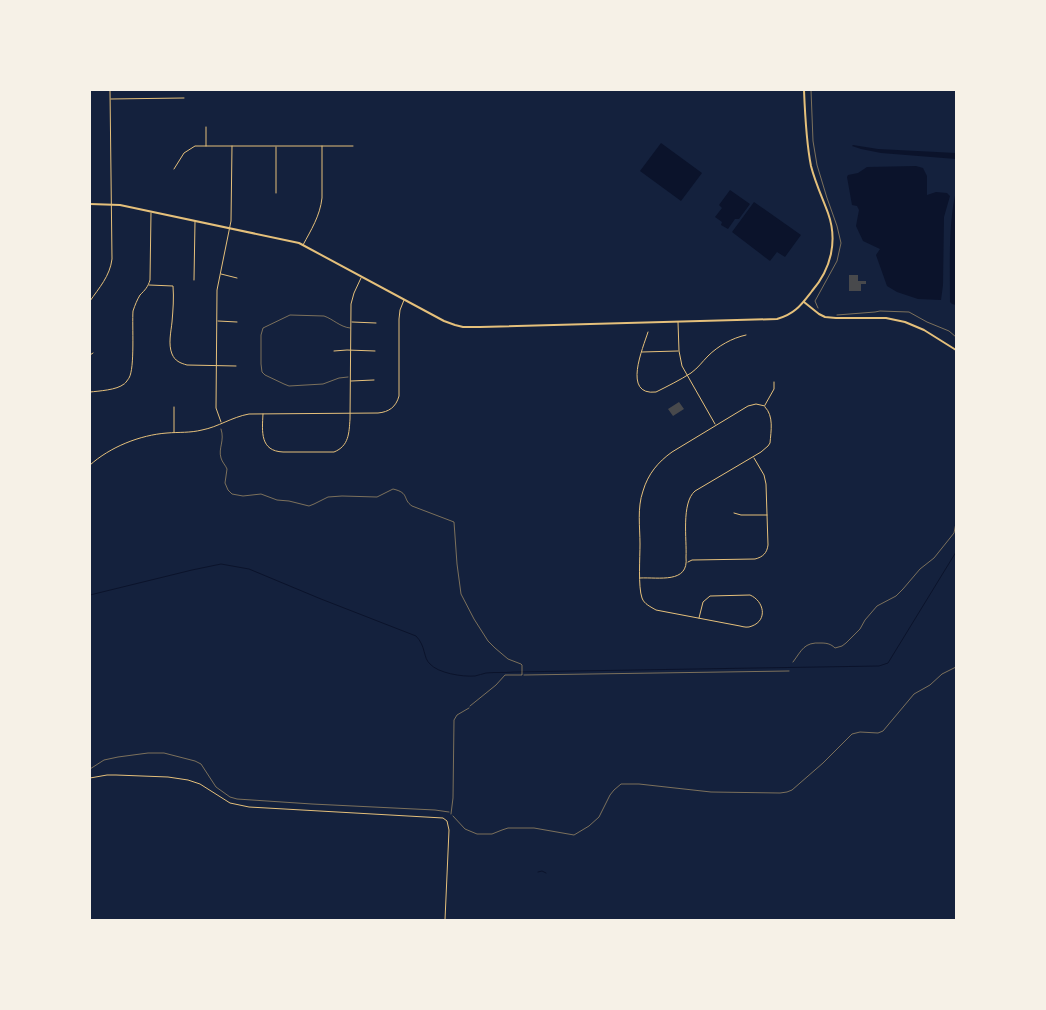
<svg xmlns="http://www.w3.org/2000/svg" width="1046" height="1010" font-family="'Alegreya Sans',sans-serif">
<style>
.water{fill:#0b132b}
.lines{fill:none;stroke-linecap:round;stroke-linejoin:round}
.stream{stroke:#0b132b;stroke-width:1}
.building{fill:#48494c}
.path{stroke:#e5c07b;stroke-width:0.5}
.service{stroke:#e5c07b;stroke-width:0.5}
.minor{stroke:#e5c07b;stroke-width:1}
.tertiary{stroke:#e5c07b;stroke-width:2}
</style>
<rect width="100%" height="100%" fill="#14213d"/>
<path class="water" d="M 661,143 L 702,173 L 681,201 L 640,171 Z
M 853,145 L 878,149 L 956,153 L 956,159 L 881,153 L 861,149 L 852,146 Z
M 916,166 L 923,168 L 927,176 L 927,195 L 936,192 L 947,193 L 950,196 L 944,217 L 943,285 L 941,300 L 918,299 L 897,292 L 887,286 L 876,255 L 880,249 L 863,241 L 856,226 L 859,210 L 857,206 L 852,205 L 847,177 L 848,175 L 858,173 L 867,167 Z
M 730,190 L 750,204 L 739,219 L 735,219 L 728,229 L 721,225 L 722,222 L 715,217 L 722,208 L 719,205 Z
M 956,191 L 956,305 L 952,304 L 950,302 C 950,268 948,225 956,191 Z
M 754,202 L 801,235 L 785,257 L 777,252 L 770,261 L 732,232 Z"/>
<g class="lines">
<path class="stream" d="M 90,595 L 192,570 L 221,564 L 249,569 L 321,599 L 416,636 C 426,646 423,658 430,664 C 438,673 462,677 475,676 C 479,675 482,674 486,673 C 495,672 505,673 514,672 L 879,666 L 888,663 L 956,552
M 538,872 L 542,871 L 546,873"/>
</g>
<path class="building" d="M 849,275 L 858,275 L 858,281 L 866,281 L 866,284 L 861,284 L 861,291 L 849,291 Z
M 679,402 L 684,409 L 673,416 L 668,409 Z"/>
<g class="lines">
<path class="path" d="M 811,90 L 813,141 L 817,165 L 827,198 L 837,226 L 841,243 L 837,261 L 815,301 L 818,308
M 837,315 L 875,312 L 880,311 L 909,312 L 927,322 L 949,331 L 956,337
M 221,429 C 225,441 218,448 221,458 C 222,462 226,466 227,469 L 225,483 L 228,490 L 232,494 L 243,496 L 261,494 L 277,500 L 289,501 L 309,506 L 314,504 L 328,497 L 342,496 L 377,497 L 393,489 C 410,493 402,499 412,506 L 454,522 L 457,564 L 461,594 L 474,619 L 488,641 L 495,648 L 508,659 L 521,664 L 522,665 L 522,675 L 505,675 L 496,685 L 470,706
M 793,662 C 802,650 804,642 821,643 C 827,643 831,644 835,648 L 842,646 L 846,643 L 860,629 L 865,620 L 877,606 L 896,596 L 903,589 L 920,569 L 934,558 L 954,533 L 956,523
M 524,675 L 789,671
M 90,769 L 104,760 L 118,757 L 148,753 L 164,753 L 195,761 L 201,764 L 216,787 L 230,797 L 237,799 L 312,804 L 435,810 L 449,812
M 453,816 L 465,829 L 477,834 L 492,834 L 502,830 L 508,828 L 534,828 L 574,835 L 589,826 L 599,817 L 610,795 L 614,790 L 621,784 L 639,784 L 711,792 L 780,793 L 787,792 L 792,790 L 823,763 L 852,734 L 860,732 L 878,733 L 883,731 L 914,694 L 930,685 L 942,674 L 956,667"/>
<path class="service" d="M 348,377 L 339,378 L 323,384 L 289,386 L 284,384 L 265,375 L 262,372 L 261,364 L 261,335 L 263,328 L 290,315 L 324,316 C 333,319 340,327 350,328
M 451,814 L 453,798 L 454,720 L 457,715 L 469,708"/>
<path class="minor" d="M 111,99 L 184,98
M 206,127 L 206,146
M 276,147 L 276,193
M 174,169 L 184,153 L 195,146 L 353,146
M 303,245 C 311,230 320,216 322,198 L 322,146
M 221,274 L 237,278
M 194,280 L 195,222
M 149,285 L 173,286 C 174,298 173,310 172,322 C 171,332 168,344 172,354 C 175,361 180,363 187,365 L 236,366
M 90,301 C 99,288 110,276 112,259 L 110,90
M 218,321 L 237,322
M 352,322 L 376,323
M 678,322 L 679,351 L 682,366 L 715,424
M 648,332 C 643,348 622,396 656,392 C 668,386 680,380 691,373 C 698,368 702,362 708,356 C 718,346 732,338 746,335
M 334,351 L 347,350 L 375,351
M 642,352 L 678,351
M 90,355 L 93,353
M 351,381 L 374,380
M 90,392 C 99,391 117,390 124,384 C 125,384 129,378 129,378 C 135,368 132,325 133,311 C 135,305 137,300 140,295 C 145,290 148,287 150,280 L 151,213
M 765,405 L 774,389 L 774,382
M 174,407 L 174,432
M 263,414 C 262,432 260,451 283,452 L 334,452 C 349,446 349,433 350,419 L 351,304 L 354,293 L 361,278
M 221,422 L 216,408 L 217,290 L 231,221 L 232,146
M 90,465 C 110,447 140,435 167,433 C 179,432 190,433 202,430 C 218,427 232,417 249,414 L 378,413 C 389,412 396,407 399,396 L 399,319 L 400,310 L 404,300
M 734,513 L 741,515 L 767,515
M 688,562 L 692,560 L 755,559 C 763,557 767,553 768,545 L 766,484 L 764,475 L 754,458
M 640,578 C 659,577 689,584 686,557 C 687,540 681,503 695,491 L 761,452 L 768,446 L 770,443 C 771,431 774,416 765,407
M 699,618 L 703,602 L 710,596 L 750,595 C 764,601 768,620 752,626 C 748,628 744,627 740,626 L 656,610 C 651,607 644,604 642,598 C 638,587 640,557 640,544 C 640,527 637,508 643,491 C 648,474 658,462 672,452 L 748,406 L 756,404 L 765,406
M 90,778 L 107,775 L 116,775 L 168,777 L 188,780 L 200,784 L 230,803 L 249,807 L 443,818 L 447,821 L 449,830 L 445,920"/>
<path class="tertiary" d="M 90,204 L 120,205 L 299,243 L 444,321 L 455,325 L 463,327 L 480,327 L 777,319 C 795,314 801,305 812,291 C 831,269 838,241 828,213 C 822,197 815,182 811,166 C 806,141 805,115 804,90
M 804,302 L 819,314 L 825,317 L 836,318 L 886,318 L 905,322 L 924,330 L 956,350"/>
</g>
<rect width="1046" height="1010" fill="none" stroke="#f6f1e7" stroke-width="182"/>
</svg>
